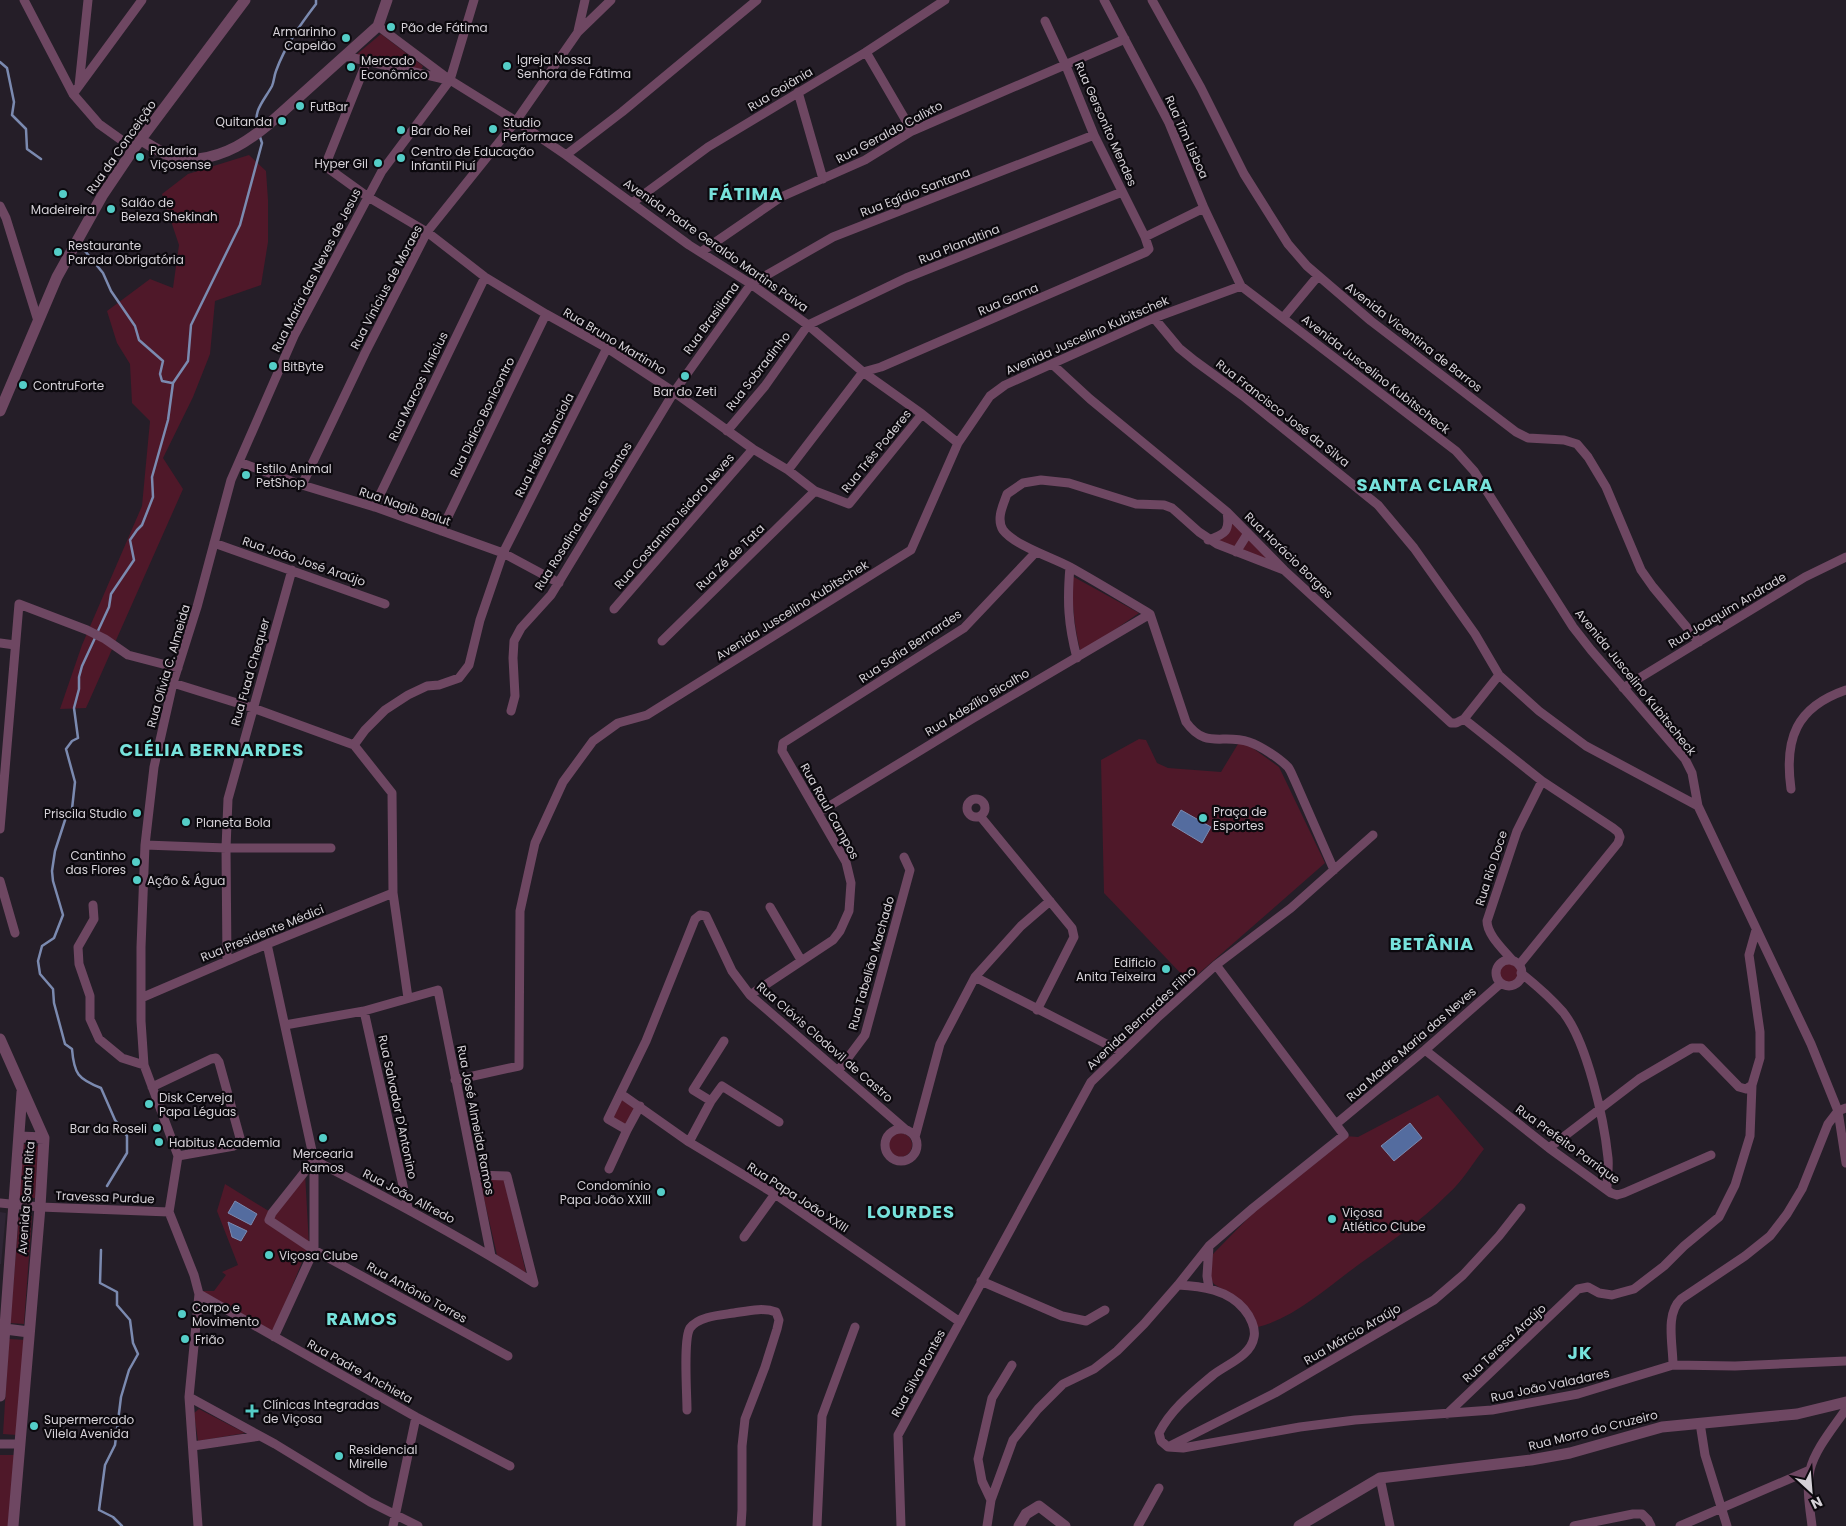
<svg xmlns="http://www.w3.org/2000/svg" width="1846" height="1526" font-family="Poppins,sans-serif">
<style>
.built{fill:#2e2534}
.green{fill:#4f1829}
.water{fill:#546c9f;stroke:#7b8ab0}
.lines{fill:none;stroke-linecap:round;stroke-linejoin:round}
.stream{stroke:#7b8ab0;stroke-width:2.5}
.minor{stroke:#6e4762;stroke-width:9}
.tertiary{stroke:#6e4762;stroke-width:11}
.poi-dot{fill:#54cdc7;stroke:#0c090e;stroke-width:2}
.labels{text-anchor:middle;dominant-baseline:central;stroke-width:4.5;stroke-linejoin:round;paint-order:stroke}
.poi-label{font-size:12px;fill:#d5d1d7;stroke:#0c090e;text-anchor:start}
.street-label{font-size:12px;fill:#d5d1d7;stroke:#0c090e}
.district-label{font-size:18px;font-weight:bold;letter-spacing:1px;fill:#77e2dc;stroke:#0c090e}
</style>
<rect width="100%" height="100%" fill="#251e28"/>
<path class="built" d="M 0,1212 L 6,1213 L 1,1264 L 0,1264 Z"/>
<path class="green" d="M 381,34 L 423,66 L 421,70 L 356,55 Z
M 249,155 L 266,171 L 268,200 L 268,242 L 261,285 L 215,301 L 210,354 L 193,397 L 163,458 L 183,489 L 86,708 L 60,709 L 82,645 L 142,506 L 150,421 L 132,403 L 130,364 L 117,343 L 107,311 L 150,279 L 173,288 L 179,245 L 162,194 L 188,174 Z
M 1227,514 L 1282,569 L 1239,552 L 1216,539 L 1222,536 Z
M 1072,576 L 1139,613 L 1081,653 C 1074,627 1072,602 1072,576 Z
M 1139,739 L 1146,740 L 1157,763 L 1168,768 L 1221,772 L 1238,744 L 1247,744 L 1279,767 L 1325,863 L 1189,982 L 1104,893 L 1101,760 Z
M1498 973a11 11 0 1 1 22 0a11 11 0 1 1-22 0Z
M 1438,1095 L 1484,1149 C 1472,1164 1462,1182 1448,1194 C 1421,1221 1389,1243 1358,1265 C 1328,1287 1294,1318 1258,1327 L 1233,1296 L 1214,1284 L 1209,1276 L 1213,1254 L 1256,1210 L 1345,1136 L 1358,1137 Z
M 621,1098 L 638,1108 L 626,1127 L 610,1118 Z
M888 1145a12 12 0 1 1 24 0a12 12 0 1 1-24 0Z
M 23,1144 L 38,1146 L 35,1198 L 19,1198 Z
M 305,1173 L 309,1245 L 273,1333 L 201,1291 L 214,1291 L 226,1275 L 222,1272 L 238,1265 L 217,1211 L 225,1184 L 272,1213 Z
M 504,1179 L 526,1273 L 497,1255 L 480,1181 Z
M 19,1215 L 32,1216 L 24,1324 L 10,1323 Z
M 9,1339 L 26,1340 L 17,1435 L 3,1434 Z
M 199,1409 L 245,1433 L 198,1441 L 194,1413 Z
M 0,1455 L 14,1455 L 8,1526 L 0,1526 Z"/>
<path class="water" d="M 1181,810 L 1211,827 L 1202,843 L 1172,825 Z
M 1410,1123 L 1422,1138 L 1394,1161 L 1381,1146 Z
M 235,1201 L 257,1214 L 251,1225 L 228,1213 Z
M 228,1222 L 247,1231 L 241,1241 L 232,1237 Z"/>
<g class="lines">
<path class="stream" d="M 0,62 L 7,68 L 14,102 L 12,115 L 26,129 L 27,149 L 41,159
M 258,129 C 252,111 264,101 272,86 C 274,82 274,76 276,71 C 285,46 300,25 316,4 L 316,0
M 85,251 L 103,273 L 111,291 L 135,326 L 139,340 L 163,361 L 160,374 L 162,381 L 172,383
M 97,633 L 109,607 L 111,594 L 134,560 L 130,540 L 137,530 L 142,525 L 153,497 L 152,477 L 168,420 L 173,383 L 188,361 L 191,325 L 240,225 L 262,143 L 260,137
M 95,638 L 82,666 L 79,677 L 79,689 L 74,708 L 78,738 L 72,741 L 66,749 L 75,782 L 72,809 L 66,817 L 55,851 L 52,871 L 53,881 L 63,915 L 54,938 L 42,946 L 38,961 L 40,974 L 53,989 L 54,1003 L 65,1044 L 72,1049 C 74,1074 78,1079 101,1088 L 115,1120 L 127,1136 L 127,1153 L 107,1186
M 101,1250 L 100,1283 L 117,1292 L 117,1305 L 130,1320 L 133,1343 L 138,1354 L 129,1370 L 121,1397 L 115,1445 L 105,1465 L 99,1510 L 113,1517 L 122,1526"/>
<path class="minor" d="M 24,0 L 73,94 L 99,124 L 134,149
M 1104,0 L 1169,123 L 1204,208 L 1241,286 L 1456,451 L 1474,471 L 1573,627 L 1591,650 L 1685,759 L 1692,773 L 1698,806 L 1811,1044 L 1838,1111 L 1846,1163
M 1152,0 L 1201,88 L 1244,174 L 1288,244 L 1307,266 L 1371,321 L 1516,432 L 1528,438 L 1564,440 L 1577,444 L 1588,457 L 1606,487 L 1641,570 L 1653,587 L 1699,642
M 378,26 L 450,80 L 516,121 L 566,155 L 689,245 L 751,284 L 808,325 L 863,372 L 922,414 L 958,443
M 578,31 L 585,0
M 866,52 L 912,131
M 345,56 L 444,79
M 367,61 L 325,166 L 368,197 L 427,232 L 485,277 L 546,314 L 607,348 L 674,392 L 753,449 L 788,470 L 815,491 L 849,504 L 922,414
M 79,86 L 88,0
M 798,92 L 823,179
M 73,94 L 142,0
M 566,155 L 622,112 L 757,0
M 632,203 L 708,147 L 866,52 L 945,0
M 0,206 L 6,218 L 38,321
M 1145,237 L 1204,208
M 701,252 L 781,197 L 865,160 L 912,131 L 1125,39
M 1154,318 L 1179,348 L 1195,361 L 1243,396 L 1378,505 L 1414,548 L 1475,634 L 1499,675 L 1539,711 L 1586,746 L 1698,806
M 1283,318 L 1318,276
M 1052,364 L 1090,399 L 1227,512 L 1284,570 L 1451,723 L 1456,723 L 1464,719 L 1499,675
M 727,431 L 765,386 L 808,325 L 906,278 L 1122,192
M 239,462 L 302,485 L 378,508 L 503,553 L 559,583
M 788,470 L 863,372 L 881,367 L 1146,252 L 1149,249 L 1145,237 L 1094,135 L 1066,66 L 1045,21
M 302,485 L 365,353 L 427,232 L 516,121 L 578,32 L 611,0
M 374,507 L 485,277
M 441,531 L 546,314
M 1208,540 C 1226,534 1230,531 1227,512
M 214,543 L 385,604
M 1236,552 L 1248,533
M 1070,567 C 1067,601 1068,624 1077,658
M 1284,570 L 1217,544 L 1199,532 L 1172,508 L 1164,505 L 1136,504 L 1069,483 L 1041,480 L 1023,483 L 1007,494 C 1003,505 996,519 1003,530 C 1014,545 1053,558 1070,567 C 1097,582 1123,598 1150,614 L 1186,722 C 1206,750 1222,733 1249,742 C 1261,746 1279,758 1288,767 C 1291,771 1293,777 1295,781 L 1334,870
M 614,609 L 753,449
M 662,641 L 815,491
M 0,643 L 15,645
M 173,683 L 253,708 L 354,745
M 1623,688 L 1805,577 L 1846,557
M 511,711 L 515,696 L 513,658 L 514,641 L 521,628 L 551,595 L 674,392 L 751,284 L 833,237 L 1094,135
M 1464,719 L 1542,781 L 1613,828 L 1618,832 L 1620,837 L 1618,843 L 1519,965
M 1791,789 C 1784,739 1796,707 1846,690
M967 808a9 9 0 1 1 18 0a9 9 0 1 1-18 0Z
M 818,813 L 972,719 L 1150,614
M 980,816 L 1072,928 L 1074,937 L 1037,1010
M 0,829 L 19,604 L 87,630 L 105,639 L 128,655 L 178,668
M 145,845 L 226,848 L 331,848
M 0,881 L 15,933
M 93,905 L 94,919 L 78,947 L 79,964 L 90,996 L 90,1019 L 99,1039 L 122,1058 L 144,1065
M 770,907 L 801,960
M 267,944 L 314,1160 L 314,1250 L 274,1337
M1496 973a13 13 0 1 1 26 0a13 13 0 1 1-26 0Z
M 227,961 L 226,848 L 228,799 L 292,570
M 1513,961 C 1504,950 1487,935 1487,921 L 1517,831 L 1542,781
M 1521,973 C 1536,985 1551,998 1563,1012 C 1587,1042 1604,1119 1608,1158 C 1609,1168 1607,1178 1607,1188
M 975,977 L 1122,1052
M 750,995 L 833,940 L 840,931 L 849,911 L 851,883 L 846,862 L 782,751 L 783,743 L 964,628 L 1036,552
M 141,998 L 267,944 L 393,893
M 408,998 L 393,893 L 392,793 L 354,745 L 365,730 L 385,710 L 408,695 L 427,686 L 439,685 L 459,678 L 469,665 L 480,620 L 503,553 L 607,348
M 364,1011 L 408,1208
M 285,1025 L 364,1011 L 438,990 L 491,1256
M 1425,1050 L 1549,1148 L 1611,1193 L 1617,1195 L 1624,1193 L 1711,1155
M 838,1071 L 865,1035 L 910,870 L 904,857
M 455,1080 L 519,1066 L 520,911 L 535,843 L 563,782 L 593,741 L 618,723 L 647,715 L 911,550 L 958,443 L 990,396 L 1005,385 L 1154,318 L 1241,286
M 152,1087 L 211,1059 L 216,1058 L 219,1062 L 240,1138 L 239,1143 L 234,1146 L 178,1156
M 621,1094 L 689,1142 L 775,1194 L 960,1322
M 711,1101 L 693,1090 L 724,1041
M 1336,1124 L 1425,1050 L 1501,983
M885 1145a16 16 0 1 1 32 0a16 16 0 1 1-32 0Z
M 627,1130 L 608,1119 L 646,1041 L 695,919 L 700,915 L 706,916 L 732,971 L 750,995 L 906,1130
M 915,1137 L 940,1044 L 975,977 L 1021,926 L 1050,901
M 689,1142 L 711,1101 L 722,1086 L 779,1122
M 1549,1148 L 1639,1079 L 1692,1048 L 1701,1048 L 1739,1087 L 1746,1089 L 1752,1085
M 314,1160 C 389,1199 463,1238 534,1283 L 507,1176 L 475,1175
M 314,1160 L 272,1213 L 269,1220 L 314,1250 L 508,1356
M 609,1169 L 627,1130 L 640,1106
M 0,1203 L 40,1207 L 169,1212
M 744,1237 L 775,1194
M 981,1281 L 1062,1316 L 1086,1321 L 1105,1310
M 1209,1288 L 1207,1276 L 1209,1246
M 199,1294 L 416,1417 L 510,1466
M 1673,1365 C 1673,1344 1665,1314 1681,1299 L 1745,1256 L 1770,1236 L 1787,1214 L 1802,1189 L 1828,1124 L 1838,1111 L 1846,1108
M 189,1397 L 275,1444 L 370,1502 L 418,1526
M 687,1410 C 687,1394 683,1339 690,1328 C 699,1316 721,1315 734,1313 C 747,1311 763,1307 776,1312 L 779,1320 L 777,1329 L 765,1367 L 745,1419 L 742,1446 L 742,1510 L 741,1526
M 1447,1414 L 1578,1289 L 1588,1287 L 1599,1293 L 1612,1295 L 1634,1289 L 1664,1266 L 1684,1246 L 1719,1217 L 1735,1185 L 1750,1136 L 1752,1085 L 1760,1058 L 1760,1032 L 1749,955 L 1756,930
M 1700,1423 L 1705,1455 L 1727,1526
M 0,1444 L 20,1444
M 193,1446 L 260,1436
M 1168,1447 L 1183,1448 L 1300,1427 L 1355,1420 L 1492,1410 L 1578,1394 L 1673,1365 L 1735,1366 L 1846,1361
M 1168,1447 L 1275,1393 L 1434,1300 L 1463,1275 L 1499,1236 L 1521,1208
M 1168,1447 L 1161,1441 L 1159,1433 C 1171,1409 1193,1392 1213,1375 C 1227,1364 1251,1356 1254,1337 C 1256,1328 1250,1316 1244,1309 C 1228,1290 1202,1286 1178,1285
M 1380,1478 L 1390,1526
M 991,1500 L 982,1481 L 978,1459 L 992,1398 L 1012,1365
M 198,1526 L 189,1397 L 199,1294 L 194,1275 L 169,1212 L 178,1156 L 144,1065 L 141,1021 L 141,947 L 145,845 L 154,767 L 173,683 L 197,607 L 231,480 L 294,336 L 382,171 L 450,80 L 474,0
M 393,1526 L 416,1417
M 817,1526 L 822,1416 L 855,1327
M 901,1526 L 898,1435 L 1091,1082 L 1157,1018 L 1216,965 L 1291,908 L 1373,835
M 987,1526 L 991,1500 L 1013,1440 L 1038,1409 L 1063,1384 L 1094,1369 L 1117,1351 L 1144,1324 L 1178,1285 L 1209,1246 L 1253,1208 L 1344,1135 L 1216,965
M 1138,1526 L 1159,1488
M 1574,1526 L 1633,1514 L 1642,1514 L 1648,1520 L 1651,1526
M 1680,1526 L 1810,1470
M 1812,1526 C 1810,1509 1806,1488 1810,1470 C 1815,1449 1834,1427 1846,1409"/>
<path class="tertiary" d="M 141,140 C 155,148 167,157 183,160 C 187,162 193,160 198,159 C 227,155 247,142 269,124 L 378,26 L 387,0
M 0,411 L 57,277 L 102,196 L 135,147 L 245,0
M 0,1039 L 44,1138 L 40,1207 L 13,1526
M 19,1137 L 44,1138
M 5,1329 L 29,1332
M 0,1396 L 22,1092
M 1019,1526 L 1026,1514 L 1039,1506 L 1065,1526
M 1299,1526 L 1380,1478 L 1531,1460 L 1570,1453 L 1662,1427 L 1797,1414 L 1846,1402"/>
</g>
<g class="poi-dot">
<circle cx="391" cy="27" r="5"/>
<circle cx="346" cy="38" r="5"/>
<circle cx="507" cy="66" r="5"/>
<circle cx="351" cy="67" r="5"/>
<circle cx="300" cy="106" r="5"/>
<circle cx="282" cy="121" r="5"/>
<circle cx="493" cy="129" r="5"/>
<circle cx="401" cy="130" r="5"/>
<circle cx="140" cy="157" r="5"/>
<circle cx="401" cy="158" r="5"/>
<circle cx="378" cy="163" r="5"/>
<circle cx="63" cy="194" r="5"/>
<circle cx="111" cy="209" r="5"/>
<circle cx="58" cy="252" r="5"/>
<circle cx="273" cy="366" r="5"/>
<circle cx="685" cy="376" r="5"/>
<circle cx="23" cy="385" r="5"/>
<circle cx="246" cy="475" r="5"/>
<circle cx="137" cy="813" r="5"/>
<circle cx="1203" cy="818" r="5"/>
<circle cx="186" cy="822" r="5"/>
<circle cx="136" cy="862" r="5"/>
<circle cx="137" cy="880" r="5"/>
<circle cx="1166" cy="969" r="5"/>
<circle cx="149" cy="1104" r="5"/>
<circle cx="157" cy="1128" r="5"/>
<circle cx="323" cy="1138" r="5"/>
<circle cx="159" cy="1142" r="5"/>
<circle cx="661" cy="1192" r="5"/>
<circle cx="1332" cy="1219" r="5"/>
<circle cx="269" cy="1255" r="5"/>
<circle cx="182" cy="1314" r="5"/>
<circle cx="185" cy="1339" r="5"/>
<path d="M249.5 1403.5h5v5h5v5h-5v5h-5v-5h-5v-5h5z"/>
<circle cx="34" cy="1426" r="5"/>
<circle cx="339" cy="1456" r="5"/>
</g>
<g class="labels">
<g class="poi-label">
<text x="401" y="27">Pão de Fátima</text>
<text x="336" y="31" text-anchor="end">Armarinho<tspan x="336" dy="14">Capelão</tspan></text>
<text x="517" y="59">Igreja Nossa<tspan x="517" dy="14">Senhora de Fátima</tspan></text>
<text x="361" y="60">Mercado<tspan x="361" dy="14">Econômico</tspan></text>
<text x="310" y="106">FutBar</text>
<text x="272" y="121" text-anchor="end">Quitanda</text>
<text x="503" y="122">Studio<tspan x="503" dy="14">Performace</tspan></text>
<text x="411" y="130">Bar do Rei</text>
<text x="150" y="150">Padaria<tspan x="150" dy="14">Viçosense</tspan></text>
<text x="411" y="151">Centro de Educação<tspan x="411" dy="14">Infantil Piuí</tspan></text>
<text x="368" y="163" text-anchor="end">Hyper Gil</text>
<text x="121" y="202">Salão de<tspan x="121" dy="14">Beleza Shekinah</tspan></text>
<text x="63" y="209" text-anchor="middle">Madeireira</text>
<text x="68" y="245">Restaurante<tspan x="68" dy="14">Parada Obrigatória</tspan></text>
<text x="283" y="366">BitByte</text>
<text x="33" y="385">ContruForte</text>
<text x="685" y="391" text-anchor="middle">Bar do Zeti</text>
<text x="256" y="468">Estilo Animal<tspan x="256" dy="14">PetShop</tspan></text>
<text x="1213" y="811">Praça de<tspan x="1213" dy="14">Esportes</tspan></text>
<text x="127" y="813" text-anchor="end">Priscila Studio</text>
<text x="196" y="822">Planeta Bola</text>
<text x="126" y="855" text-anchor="end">Cantinho<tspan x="126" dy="14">das Flores</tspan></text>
<text x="147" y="880">Ação &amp; Água</text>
<text x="1156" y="962" text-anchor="end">Edificio<tspan x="1156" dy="14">Anita Teixeira</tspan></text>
<text x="159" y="1097">Disk Cerveja<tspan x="159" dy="14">Papa Léguas</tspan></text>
<text x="147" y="1128" text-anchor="end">Bar da Roseli</text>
<text x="169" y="1142">Habitus Academia</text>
<text x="323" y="1153" text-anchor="middle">Mercearia<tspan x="323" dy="14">Ramos</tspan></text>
<text x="651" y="1185" text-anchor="end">Condomínio<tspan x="651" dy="14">Papa João XXIII</tspan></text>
<text x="1342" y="1212">Viçosa<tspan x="1342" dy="14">Atlético Clube</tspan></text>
<text x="279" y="1255">Viçosa Clube</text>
<text x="192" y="1307">Corpo e<tspan x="192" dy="14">Movimento</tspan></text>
<text x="195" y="1339">Frião</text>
<text x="263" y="1404">Clínicas Integradas<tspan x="263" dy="14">de Viçosa</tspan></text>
<text x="44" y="1419">Supermercado<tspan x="44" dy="14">Vilela Avenida</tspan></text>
<text x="349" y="1449">Residencial<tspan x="349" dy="14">Mirelle</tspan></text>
</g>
<g class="street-label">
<text transform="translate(780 89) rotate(-31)">Rua Goiânia</text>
<text transform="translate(1106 124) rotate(66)">Rua Gersonito Mendes</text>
<text transform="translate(889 132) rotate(-28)">Rua Geraldo Calixto</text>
<text transform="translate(1187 137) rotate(66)">Rua Tim Lisboa</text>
<text transform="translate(121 147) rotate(-55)">Rua da Conceição</text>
<text transform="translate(915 192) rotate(-21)">Rua Egídio Santana</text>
<text transform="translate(959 244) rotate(-22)">Rua Planaltina</text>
<text transform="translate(716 245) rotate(35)">Avenida Padre Geraldo Martins Paiva</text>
<text transform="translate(316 270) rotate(-63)">Rua Maria das Neves de Jesus</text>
<text transform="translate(386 287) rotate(-62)">Rua Vinícius de Moraes</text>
<text transform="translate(1008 299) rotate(-23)">Rua Gama</text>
<text transform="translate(711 318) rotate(-54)">Rua Brasiliana</text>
<text transform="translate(1087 335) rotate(-24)">Avenida Juscelino Kubitschek</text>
<text transform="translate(1414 337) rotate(38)">Avenida Vicentina de Barros</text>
<text transform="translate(615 341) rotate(31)">Rua Bruno Martinho</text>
<text transform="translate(758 371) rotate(-52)">Rua Sobradinho</text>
<text transform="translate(1376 374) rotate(38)">Avenida Juscelino Kubitscheck</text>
<text transform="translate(418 386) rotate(-64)">Rua Marcos VInícius</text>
<text transform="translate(1283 413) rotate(38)">Rua Francisco José da Silva</text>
<text transform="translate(482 417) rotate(-64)">Rua Didico Bonicontro</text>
<text transform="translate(544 445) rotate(-63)">Rua Helio Stanciola</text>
<text transform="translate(876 451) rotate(-51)">Rua Três Poderes</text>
<text transform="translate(405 506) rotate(19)">Rua Nagib Balut</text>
<text transform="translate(583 516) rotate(-58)">Rua Rosalina da Silva Santos</text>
<text transform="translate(674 521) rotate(-49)">Rua Costantino Isidoro Neves</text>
<text transform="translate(1289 555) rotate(44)">Rua Horácio Borges</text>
<text transform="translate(730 557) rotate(-44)">Rua Zé de Tata</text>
<text transform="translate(304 561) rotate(19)">Rua João José Araújo</text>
<text transform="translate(792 610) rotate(-32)">Avenida Juscelino Kubitschek</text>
<text transform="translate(1727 610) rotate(-31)">Rua Joaquim Andrade</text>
<text transform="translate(910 646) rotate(-34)">Rua Sofia Bernardes</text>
<text transform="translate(168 666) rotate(-74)">Rua Olívia C. Almeida</text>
<text transform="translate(250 672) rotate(-74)">Rua Fuad Chequer</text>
<text transform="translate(1636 682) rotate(51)">Avenida Juscelino Kubitscheck</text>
<text transform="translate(977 702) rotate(-31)">Rua Adezílio Bicalho</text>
<text transform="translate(830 811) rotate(61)">Rua Raul Campos</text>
<text transform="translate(1491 868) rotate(-72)">Rua Rio Doce</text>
<text transform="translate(262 933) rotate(-22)">Rua Presidente Médici</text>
<text transform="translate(871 963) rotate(-74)">Rua Tabelião Machado</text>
<text transform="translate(1141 1018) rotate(-43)">Avenida Bernardes Filho</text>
<text transform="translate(825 1042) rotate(41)">Rua Clóvis Clodovil de Castro</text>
<text transform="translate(1411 1044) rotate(-41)">Rua Madre Maria das Neves</text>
<text transform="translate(398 1107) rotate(78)">Rua Salvador D'Antonino</text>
<text transform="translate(476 1120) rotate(79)">Rua José Almeida Ramos</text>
<text transform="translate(1568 1144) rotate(36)">Rua Prefeito Parrique</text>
<text transform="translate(409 1196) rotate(28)">Rua João Alfredo</text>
<text transform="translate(105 1197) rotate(2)">Travessa Purdue</text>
<text transform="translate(798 1197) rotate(33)">Rua Papa João XXIII</text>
<text transform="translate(26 1198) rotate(-86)">Avenida Santa Rita</text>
<text transform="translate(417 1292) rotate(29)">Rua Antônio Torres</text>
<text transform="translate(1352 1334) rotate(-30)">Rua Márcio Araújo</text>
<text transform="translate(1504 1343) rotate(-43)">Rua Teresa Araújo</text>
<text transform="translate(360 1371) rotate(29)">Rua Padre Anchieta</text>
<text transform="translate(918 1373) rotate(-61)">Rua Silva Pontes</text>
<text transform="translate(1550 1385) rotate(-12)">Rua João Valadares</text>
<text transform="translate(1593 1430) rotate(-14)">Rua Morro do Cruzeiro</text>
</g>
<g class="district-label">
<text x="746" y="193">FÁTIMA</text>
<text x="1425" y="484">SANTA CLARA</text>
<text x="212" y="749">CLÉLIA BERNARDES</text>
<text x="1432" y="943">BETÂNIA</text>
<text x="911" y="1211">LOURDES</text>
<text x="362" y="1318">RAMOS</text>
<text x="1580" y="1352">JK</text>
</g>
</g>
<g transform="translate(1811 1491) rotate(154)" stroke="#0c090e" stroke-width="4" paint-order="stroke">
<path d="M0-4L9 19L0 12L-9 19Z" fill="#d5d1d7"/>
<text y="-8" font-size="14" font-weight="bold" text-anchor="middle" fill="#d5d1d7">N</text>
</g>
</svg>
